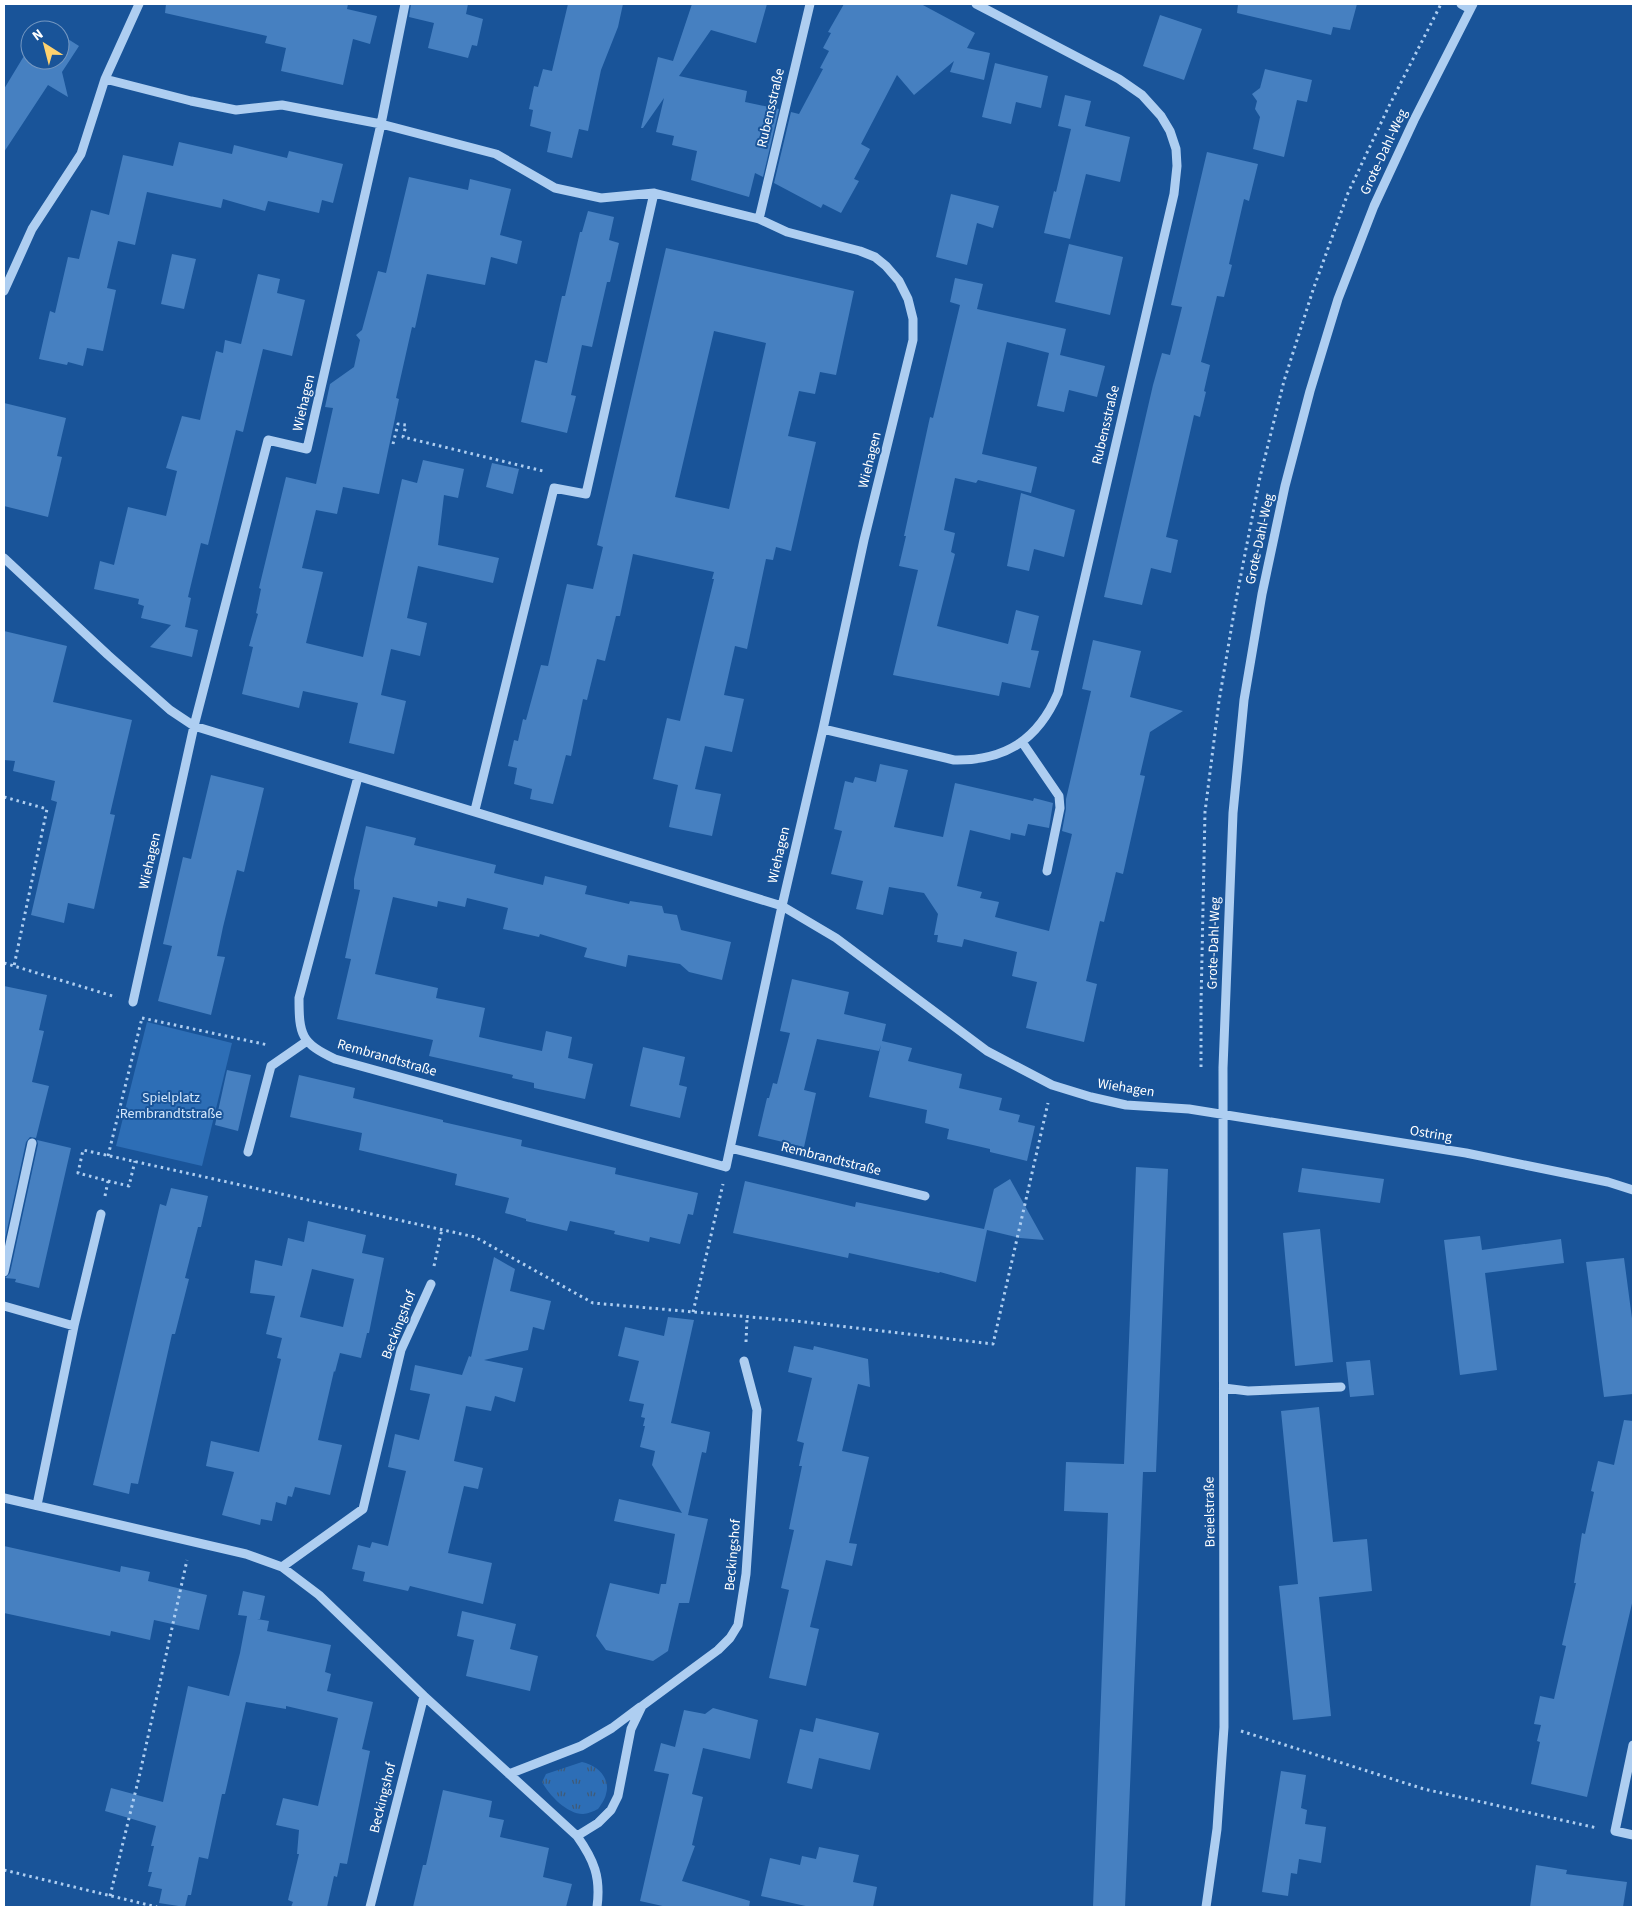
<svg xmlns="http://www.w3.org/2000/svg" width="1637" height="1911" font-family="'Source Sans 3',sans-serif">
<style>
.grass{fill:url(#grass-tufts)}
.park{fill:#2d6eb6}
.building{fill:#4680c1;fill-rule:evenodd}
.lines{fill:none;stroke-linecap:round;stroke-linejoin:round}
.path{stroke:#aecef1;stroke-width:3;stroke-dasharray:2.5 4;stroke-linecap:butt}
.minor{stroke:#aecef1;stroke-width:9}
.labels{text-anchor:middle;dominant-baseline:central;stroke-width:4;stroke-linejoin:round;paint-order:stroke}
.street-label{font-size:14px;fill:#fff;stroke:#195499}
.park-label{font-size:14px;fill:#d5e8fc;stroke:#195499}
</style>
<defs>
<pattern id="grass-tufts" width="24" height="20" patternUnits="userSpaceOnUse" patternTransform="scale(1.25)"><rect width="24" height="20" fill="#2d6eb6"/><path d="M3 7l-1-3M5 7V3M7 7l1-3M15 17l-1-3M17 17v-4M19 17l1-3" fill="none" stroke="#405a76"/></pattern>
</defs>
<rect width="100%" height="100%" fill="#195499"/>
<path class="grass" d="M 582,1762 C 597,1765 611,1778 606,1794 C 605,1799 601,1805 598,1809 C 594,1811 587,1814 583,1814 C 567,1814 549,1795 542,1782 L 546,1774 Z"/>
<path class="park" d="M 147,1022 L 232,1043 L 202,1166 L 116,1146 Z"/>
<path class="building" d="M 166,4 L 348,4 L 347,9 L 377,16 L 370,44 L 353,39 L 343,85 L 281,71 L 286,48 L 265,43 L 267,36 L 165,13 Z
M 411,4 L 468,4 L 466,14 L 483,19 L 477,46 L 472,45 L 468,58 L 428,48 L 434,23 L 409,17 Z
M 568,4 L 623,4 L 618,27 L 601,70 L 588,131 L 579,129 L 572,158 L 547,152 L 551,132 L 530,126 L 533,110 L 529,109 L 534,86 L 538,87 L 543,69 L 552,71 Z
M 692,4 L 767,4 L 756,43 L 711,30 L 679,76 L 747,91 L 745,102 L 779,109 L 763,177 L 755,173 L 749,197 L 691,180 L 697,151 L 672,145 L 674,136 L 656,132 L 664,98 L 643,128 L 641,128 L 658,57 L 673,61 Z
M 844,4 L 921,4 L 975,33 L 967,48 L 990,53 L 984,80 L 950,72 L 954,61 L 914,95 L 897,75 L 861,144 L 870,149 L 854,179 L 859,181 L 841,213 L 823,204 L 821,208 L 774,183 L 791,112 L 799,114 L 823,69 L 820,68 L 829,51 L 823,48 L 831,33 L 828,32 Z
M 1238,4 L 1357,4 L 1350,30 L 1333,27 L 1331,35 L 1237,13 Z
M 1160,15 L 1202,29 L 1184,80 L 1143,66 Z
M 60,34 L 79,46 L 62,72 L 68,97 L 48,85 L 4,152 L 4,89 L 30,46 L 30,60 L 60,60 Z
M 995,63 L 1048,76 L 1041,108 L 1016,102 L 1011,124 L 982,117 Z
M 1265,69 L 1312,80 L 1307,102 L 1297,100 L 1284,157 L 1253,149 L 1260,117 L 1255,109 L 1257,101 L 1252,94 L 1260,88 Z
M 1065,95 L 1091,101 L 1085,126 L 1130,137 L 1120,182 L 1086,174 L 1070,239 L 1044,233 L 1054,191 L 1056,192 L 1071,129 L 1058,126 Z
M 179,142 L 232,154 L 234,145 L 287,158 L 289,151 L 343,164 L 333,203 L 322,200 L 319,213 L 268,201 L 265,211 L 223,199 L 221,208 L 147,192 L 135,245 L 118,241 L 107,288 L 116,290 L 103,351 L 87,348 L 83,366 L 68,362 L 67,365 L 39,359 L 50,311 L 55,313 L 68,257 L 79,259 L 91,210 L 109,215 L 123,155 L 173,166 Z
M 1207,152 L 1258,164 L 1249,201 L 1244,199 L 1229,264 L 1232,265 L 1224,297 L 1217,296 L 1201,362 L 1210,365 L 1204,391 L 1206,392 L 1200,417 L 1194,415 L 1166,537 L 1178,540 L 1171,573 L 1151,568 L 1142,605 L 1104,597 L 1153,385 L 1162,353 L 1170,355 L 1182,307 L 1171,305 Z
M 409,177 L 468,190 L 470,179 L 511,189 L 500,235 L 522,241 L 517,264 L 491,257 L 485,285 L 427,274 L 415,328 L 412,327 L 396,398 L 399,399 L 379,494 L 343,487 L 337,514 L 316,510 L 302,568 L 323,572 L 306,643 L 363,657 L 402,479 L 417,483 L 423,460 L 464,469 L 458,498 L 444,495 L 438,545 L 499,558 L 493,583 L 418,566 L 407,618 L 427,623 L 420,656 L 391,649 L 381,695 L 406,701 L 394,754 L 349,743 L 358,703 L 303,691 L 299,708 L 242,694 L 253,647 L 249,646 L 258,614 L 256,613 L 261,589 L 259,588 L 286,477 L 316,484 L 333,408 L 325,407 L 330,384 L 354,367 L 360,340 L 356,335 L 362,330 L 378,271 L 386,273 Z
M 951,194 L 999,206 L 993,228 L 977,223 L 967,265 L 936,257 Z
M 588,211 L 614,217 L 609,240 L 619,243 L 610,282 L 607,282 L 592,347 L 582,345 L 571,395 L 576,396 L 567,433 L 521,422 L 535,360 L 547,363 L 562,296 L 565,296 L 580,232 L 582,232 Z
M 1069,244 L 1123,257 L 1110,315 L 1055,302 Z
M 666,248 L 854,291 L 836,375 L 820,372 L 815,394 L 799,391 L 788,436 L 816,442 L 791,551 L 776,547 L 773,560 L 766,559 L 747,649 L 735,646 L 724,695 L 744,699 L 732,752 L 705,746 L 695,789 L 721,794 L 712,836 L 669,827 L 678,785 L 653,779 L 667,718 L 680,721 L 714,579 L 712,579 L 714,572 L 633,554 L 620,616 L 616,616 L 605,661 L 597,659 L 587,700 L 583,699 L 571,756 L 566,755 L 553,804 L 530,799 L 532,789 L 514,784 L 517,768 L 508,766 L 514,740 L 518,741 L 523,719 L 526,720 L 541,665 L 548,666 L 567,584 L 593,589 L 603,547 L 597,545 ZM 714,331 L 766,343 L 729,509 L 675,497 Z
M 172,254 L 196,259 L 184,309 L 161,304 Z
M 258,274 L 280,279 L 277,293 L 305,300 L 292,356 L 263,349 L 243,432 L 236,430 L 208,545 L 201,543 L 188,597 L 191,598 L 185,627 L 198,630 L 192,657 L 150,647 L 171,625 L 141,618 L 144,606 L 138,604 L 139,599 L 94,589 L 100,561 L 114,565 L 128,507 L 166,516 L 177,471 L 166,468 L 182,416 L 200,420 L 216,351 L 223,353 L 225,340 L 241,344 Z
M 955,278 L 983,284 L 977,309 L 1066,329 L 1060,355 L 1105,366 L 1097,397 L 1069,390 L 1064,412 L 1037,406 L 1049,353 L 1007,342 L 982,454 L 1037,467 L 1031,493 L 978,480 L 976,483 L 955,478 L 944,530 L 955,533 L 951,552 L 955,554 L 937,626 L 1008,644 L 1016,610 L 1039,616 L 1031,650 L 1039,651 L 1030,688 L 1002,682 L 999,696 L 893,675 L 918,570 L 899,566 L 906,536 L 904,536 L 930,417 L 933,418 L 960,305 L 950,302 Z
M 4,403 L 66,418 L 57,456 L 62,457 L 48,517 L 4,506 Z
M 492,463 L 519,469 L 513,494 L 486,487 Z
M 1021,493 L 1075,510 L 1064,557 L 1034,549 L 1029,571 L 1007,566 Z
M 4,631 L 67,646 L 53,702 L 132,720 L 110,814 L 115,815 L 94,909 L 68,903 L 64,923 L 31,915 L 57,802 L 51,800 L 55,781 L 13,771 L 15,761 L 4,760 Z
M 1093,640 L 1141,651 L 1130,697 L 1183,711 L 1150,732 L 1140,775 L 1145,776 L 1123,874 L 1116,872 L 1104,922 L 1100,921 L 1086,981 L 1097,984 L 1084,1042 L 1026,1028 L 1037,982 L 1012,976 L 1017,952 L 964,939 L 962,947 L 937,942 L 938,935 L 934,935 L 938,914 L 924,893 L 889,887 L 883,915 L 856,909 L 863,881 L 831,874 L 842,831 L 834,829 L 845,781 L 853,783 L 855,777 L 876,782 L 880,764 L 908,770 L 894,827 L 943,837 L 955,783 L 1033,801 L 1034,798 L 1053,803 L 1049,828 L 1028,824 L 1025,836 L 1011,833 L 1010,840 L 970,830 L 957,886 L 982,892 L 980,898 L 999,902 L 995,917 L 1049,931 L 1072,834 L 1062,831 L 1066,809 L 1066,799 L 1091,691 L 1082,689 Z
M 211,775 L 264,788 L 244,872 L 237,870 L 223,927 L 217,956 L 225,957 L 211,1015 L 158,1001 L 172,946 L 163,944 L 183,857 L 191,859 Z
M 366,826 L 416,838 L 414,845 L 496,865 L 494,873 L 543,885 L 545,876 L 587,886 L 585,894 L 629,904 L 630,901 L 662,906 L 664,913 L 677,915 L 681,930 L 731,942 L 722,980 L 689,972 L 680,964 L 628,955 L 626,967 L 584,957 L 587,948 L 540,934 L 539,937 L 503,929 L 508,908 L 467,898 L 465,907 L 438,901 L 437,907 L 393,897 L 375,974 L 438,988 L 436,998 L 485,1008 L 479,1037 L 542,1051 L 546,1031 L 572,1037 L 568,1058 L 593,1064 L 585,1099 L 534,1088 L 534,1083 L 512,1078 L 513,1075 L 429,1056 L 433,1040 L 337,1019 L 351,959 L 345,958 L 360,890 L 354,889 L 354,879 Z
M 792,979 L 849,992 L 844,1014 L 886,1024 L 882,1041 L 912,1048 L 908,1061 L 962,1074 L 959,1088 L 1002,1098 L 999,1110 L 1020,1115 L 1018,1122 L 1035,1126 L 1027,1161 L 990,1152 L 990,1149 L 947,1139 L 949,1129 L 925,1123 L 927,1110 L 869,1097 L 881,1045 L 879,1051 L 817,1039 L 804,1090 L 816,1093 L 804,1147 L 758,1136 L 767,1098 L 769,1098 L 773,1083 L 777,1084 L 790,1033 L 780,1031 Z
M 4,986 L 47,995 L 39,1030 L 44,1031 L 32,1082 L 49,1086 L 36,1138 L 30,1137 L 26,1142 L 4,1244 Z
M 643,1047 L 685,1057 L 679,1085 L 687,1087 L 680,1118 L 630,1106 Z
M 227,1070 L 251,1075 L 238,1131 L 215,1125 Z
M 299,1075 L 355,1088 L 353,1098 L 443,1120 L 443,1122 L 522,1140 L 521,1146 L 616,1168 L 615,1174 L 698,1193 L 693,1215 L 688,1214 L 680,1244 L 650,1237 L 649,1242 L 614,1234 L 615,1231 L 570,1221 L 567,1231 L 526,1221 L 526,1219 L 505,1213 L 509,1198 L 455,1185 L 457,1174 L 359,1150 L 362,1133 L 290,1117 Z
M 37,1140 L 71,1148 L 39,1288 L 15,1282 L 16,1279 L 5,1278 L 10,1273 L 38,1144 Z
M 1136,1167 L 1168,1169 L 1156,1472 L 1143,1472 L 1125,1907 L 1093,1907 L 1108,1513 L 1064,1511 L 1066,1462 L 1124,1464 Z
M 1302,1168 L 1384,1179 L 1380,1203 L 1298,1192 Z
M 1010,1179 L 1044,1240 L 1020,1238 L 987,1230 L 976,1282 L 940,1272 L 939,1273 L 849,1253 L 848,1258 L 733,1233 L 745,1181 L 855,1207 L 856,1202 L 984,1229 L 994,1189 Z
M 171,1188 L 208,1196 L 201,1227 L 198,1227 L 185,1278 L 189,1279 L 175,1334 L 172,1334 L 138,1484 L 131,1483 L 129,1494 L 93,1485 L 160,1204 L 166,1206 Z
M 308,1221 L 366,1235 L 362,1253 L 384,1258 L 369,1333 L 367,1333 L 361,1358 L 340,1353 L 335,1372 L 334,1371 L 318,1440 L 342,1445 L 330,1495 L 295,1487 L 292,1497 L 288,1496 L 286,1505 L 276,1502 L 272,1521 L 261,1519 L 260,1525 L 222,1515 L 234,1472 L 206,1466 L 211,1441 L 259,1452 L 281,1359 L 277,1358 L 282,1338 L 266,1334 L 275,1296 L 250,1293 L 255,1260 L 282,1266 L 288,1238 L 304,1242 ZM 312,1269 L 354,1279 L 343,1327 L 300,1317 Z
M 1320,1229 L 1333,1362 L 1295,1366 L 1283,1233 Z
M 1480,1236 L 1482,1250 L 1561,1239 L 1564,1263 L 1485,1273 L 1497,1370 L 1460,1375 L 1444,1240 Z
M 494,1257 L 515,1269 L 510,1291 L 551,1301 L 544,1330 L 533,1327 L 528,1350 L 484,1360 L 523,1368 L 515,1402 L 495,1396 L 491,1411 L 466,1406 L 454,1461 L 483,1468 L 478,1489 L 464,1486 L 448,1553 L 492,1563 L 483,1604 L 410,1586 L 408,1591 L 363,1581 L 365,1572 L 352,1569 L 358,1545 L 370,1548 L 372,1542 L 388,1546 L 406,1471 L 388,1467 L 395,1434 L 419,1440 L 430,1394 L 410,1390 L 415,1365 L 462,1375 L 469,1356 L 471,1357 Z
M 1624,1258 L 1633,1326 L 1633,1394 L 1604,1397 L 1586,1262 Z
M 668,1317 L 694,1320 L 671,1423 L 710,1432 L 706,1453 L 702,1452 L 688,1515 L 708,1519 L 689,1603 L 679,1603 L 668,1651 L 653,1661 L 606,1650 L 596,1636 L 610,1583 L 659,1594 L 661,1584 L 666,1584 L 675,1534 L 614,1521 L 619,1499 L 682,1513 L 652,1465 L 655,1451 L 640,1447 L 645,1426 L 643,1426 L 645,1418 L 641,1417 L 644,1404 L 629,1401 L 639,1361 L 618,1356 L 625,1327 L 664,1336 Z
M 794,1346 L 813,1350 L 814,1346 L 868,1359 L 870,1387 L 858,1384 L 842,1451 L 869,1457 L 849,1543 L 857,1544 L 852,1566 L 826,1560 L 810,1627 L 819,1629 L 806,1686 L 769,1678 L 789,1590 L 781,1588 L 794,1530 L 789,1529 L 802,1466 L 799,1466 L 804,1443 L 797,1441 L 812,1378 L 788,1372 Z
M 1370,1360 L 1374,1395 L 1350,1397 L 1346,1362 Z
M 1319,1407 L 1333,1542 L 1367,1539 L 1372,1591 L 1319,1597 L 1331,1716 L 1293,1720 L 1279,1586 L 1298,1584 L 1281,1411 Z
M 1624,1420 L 1633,1421 L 1633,1599 L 1587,1797 L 1531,1784 L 1540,1742 L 1537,1741 L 1541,1725 L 1534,1724 L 1540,1696 L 1554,1699 L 1566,1646 L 1562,1645 L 1576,1583 L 1574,1583 L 1582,1533 L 1585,1534 L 1594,1492 L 1591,1491 L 1598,1461 L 1614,1465 Z
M 4,1546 L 120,1572 L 121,1566 L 150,1572 L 148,1581 L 207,1595 L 199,1630 L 154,1620 L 150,1640 L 111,1631 L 110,1636 L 4,1613 Z
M 243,1591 L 265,1596 L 260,1619 L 257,1619 L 269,1621 L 267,1631 L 331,1645 L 325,1672 L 331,1674 L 327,1691 L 373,1702 L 362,1749 L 370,1751 L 347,1864 L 340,1863 L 337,1877 L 334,1876 L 327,1907 L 291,1907 L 293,1902 L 288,1900 L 299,1854 L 297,1854 L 299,1830 L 276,1825 L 283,1798 L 318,1806 L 338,1718 L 286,1706 L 286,1709 L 246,1702 L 225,1794 L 222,1794 L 208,1859 L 199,1857 L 191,1895 L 188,1895 L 185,1907 L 159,1903 L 162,1889 L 148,1886 L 152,1872 L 148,1872 L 154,1846 L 151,1846 L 156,1826 L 105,1811 L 111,1788 L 163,1802 L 188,1686 L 229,1696 L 240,1653 L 247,1616 L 238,1615 Z
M 462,1611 L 516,1624 L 510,1649 L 538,1656 L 530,1691 L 466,1676 L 474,1640 L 457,1636 Z
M 713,1708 L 758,1720 L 750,1759 L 703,1748 L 692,1794 L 703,1797 L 692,1845 L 695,1846 L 682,1881 L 750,1901 L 749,1907 L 667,1907 L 640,1901 L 669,1774 L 654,1771 L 661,1743 L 675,1747 L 684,1710 L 705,1714 Z
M 816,1718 L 879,1733 L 870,1770 L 819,1758 L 812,1789 L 787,1783 L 800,1729 L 813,1732 Z
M 1281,1771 L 1306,1775 L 1301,1808 L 1307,1810 L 1305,1824 L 1326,1827 L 1321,1863 L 1299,1859 L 1297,1874 L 1291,1873 L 1288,1896 L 1262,1892 Z
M 443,1790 L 492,1801 L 489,1817 L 504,1820 L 500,1837 L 549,1848 L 543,1877 L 572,1884 L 566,1907 L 413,1907 L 423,1865 L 426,1865 Z
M 819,1847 L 859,1855 L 853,1882 L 877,1887 L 873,1907 L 810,1907 L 761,1896 L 770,1858 L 800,1865 L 802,1856 L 816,1859 Z
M 1536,1865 L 1567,1870 L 1566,1874 L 1627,1882 L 1623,1907 L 1530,1907 Z"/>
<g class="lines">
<path class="path" d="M 393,444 L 398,424 L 406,425 L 403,437 L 543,471 L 544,473
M 4,797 L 47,809 L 14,966
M 4,963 L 116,997
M 142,1018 L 268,1045
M 1201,1067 L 1201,1004 L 1205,812 L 1219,701 L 1237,595 L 1260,477 L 1284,381 L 1313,290 L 1348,193 L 1388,108 L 1441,4
M 108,1156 L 142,1018
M 108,1181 L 129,1186 L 135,1161
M 105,1196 L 108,1181 L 78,1173 L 83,1150 L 475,1237 L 593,1303 L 796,1321 L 993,1344 L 1048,1103
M 434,1266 L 442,1229
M 693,1312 L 723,1184
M 746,1342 L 747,1318
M 1241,1731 L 1424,1789 L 1597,1828
M 4,1870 L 157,1907
M 110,1896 L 140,1773 L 187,1560"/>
<path class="minor" d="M 1461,4 L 1470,9
M 105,79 L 139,4
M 759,219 L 810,4
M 4,291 L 32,229 L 81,154 L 105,79 L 191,101 L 236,110 L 282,105 L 381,124 L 496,154 L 555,188 L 601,198 L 654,193 L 759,219 L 787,232 L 860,251 L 875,257 L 886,266 L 899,281 L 908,299 L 913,319 L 913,340 L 864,540 L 823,729 L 782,906 L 726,1167 L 335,1059 C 301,1043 299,1035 299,998 L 358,777
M 4,558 L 108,655 L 170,710 L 194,726 L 782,906 L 836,938 L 987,1051 L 1052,1085 L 1091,1097 L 1126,1105 L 1189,1109 L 1466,1153 L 1608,1182 L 1633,1190
M 823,729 L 954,760 C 1005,761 1038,740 1058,693 L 1174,194 L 1177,166 L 1176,149 L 1170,131 L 1161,116 L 1142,95 L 1119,79 L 976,4
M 1022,742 L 1059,796 L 1060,808 L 1047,871
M 475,810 L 554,488 L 586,494 L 654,193
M 133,1002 L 194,726 L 268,440 L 307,449 L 381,124 L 405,4
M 730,1148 L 925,1196
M 248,1152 L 271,1066 L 307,1041
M 4,1272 L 32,1143
M 4,1306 L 74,1326
M 1224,1388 L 1248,1391 L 1341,1387
M 4,1498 L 246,1554 L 282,1567 L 319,1595 L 424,1696 L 577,1836 C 594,1860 601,1877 597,1907
M 37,1505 L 74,1326 L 101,1214
M 282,1567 L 363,1509 L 401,1350 L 431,1284
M 1633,1745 L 1615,1831 L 1633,1835
M 509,1774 L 581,1746 L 612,1728 L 640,1707
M 577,1836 L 598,1823 L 611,1810 L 618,1796 L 631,1729 L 642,1706 L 718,1650 L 730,1638 L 738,1625 L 746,1574 L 757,1410 L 744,1361
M 370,1907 L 424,1696
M 1206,1907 L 1217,1829 L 1224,1727 L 1223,1068 L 1233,813 L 1244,700 L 1262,594 L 1285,486 L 1310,391 L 1338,299 L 1374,206 L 1414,120 L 1473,4"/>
</g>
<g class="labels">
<g class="street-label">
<text transform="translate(771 108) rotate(-77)">Rubensstraße</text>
<text transform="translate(1384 152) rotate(-65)">Grote-Dahl-Weg</text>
<text transform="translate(304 403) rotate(-77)">Wiehagen</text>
<text transform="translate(1106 425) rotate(-77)">Rubensstraße</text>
<text transform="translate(870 460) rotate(-76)">Wiehagen</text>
<text transform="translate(1260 539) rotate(-78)">Grote-Dahl-Weg</text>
<text transform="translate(779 855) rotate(-77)">Wiehagen</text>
<text transform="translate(150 861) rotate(-77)">Wiehagen</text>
<text transform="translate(1214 943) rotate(-88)">Grote-Dahl-Weg</text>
<text transform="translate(387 1058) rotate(16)">Rembrandtstraße</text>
<text transform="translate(1126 1088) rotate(9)">Wiehagen</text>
<text transform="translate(1431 1134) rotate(9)">Ostring</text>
<text transform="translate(831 1159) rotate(14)">Rembrandtstraße</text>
<text transform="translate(399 1325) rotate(-69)">Beckingshof</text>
<text transform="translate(1210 1512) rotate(-91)">Breielstraße</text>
<text transform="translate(733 1555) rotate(-85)">Beckingshof</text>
<text transform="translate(383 1798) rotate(-76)">Beckingshof</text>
</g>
<g class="park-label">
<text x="171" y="1098">Spielplatz<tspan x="171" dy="16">Rembrandtstraße</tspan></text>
</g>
</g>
<rect width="1637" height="1911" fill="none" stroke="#ffffff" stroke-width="10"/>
<g transform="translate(45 45) rotate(324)"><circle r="24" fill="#195499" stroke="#7598c2"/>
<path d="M0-4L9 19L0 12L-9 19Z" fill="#ffd26e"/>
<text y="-8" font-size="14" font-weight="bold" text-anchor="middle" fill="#ffffff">N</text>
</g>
</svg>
